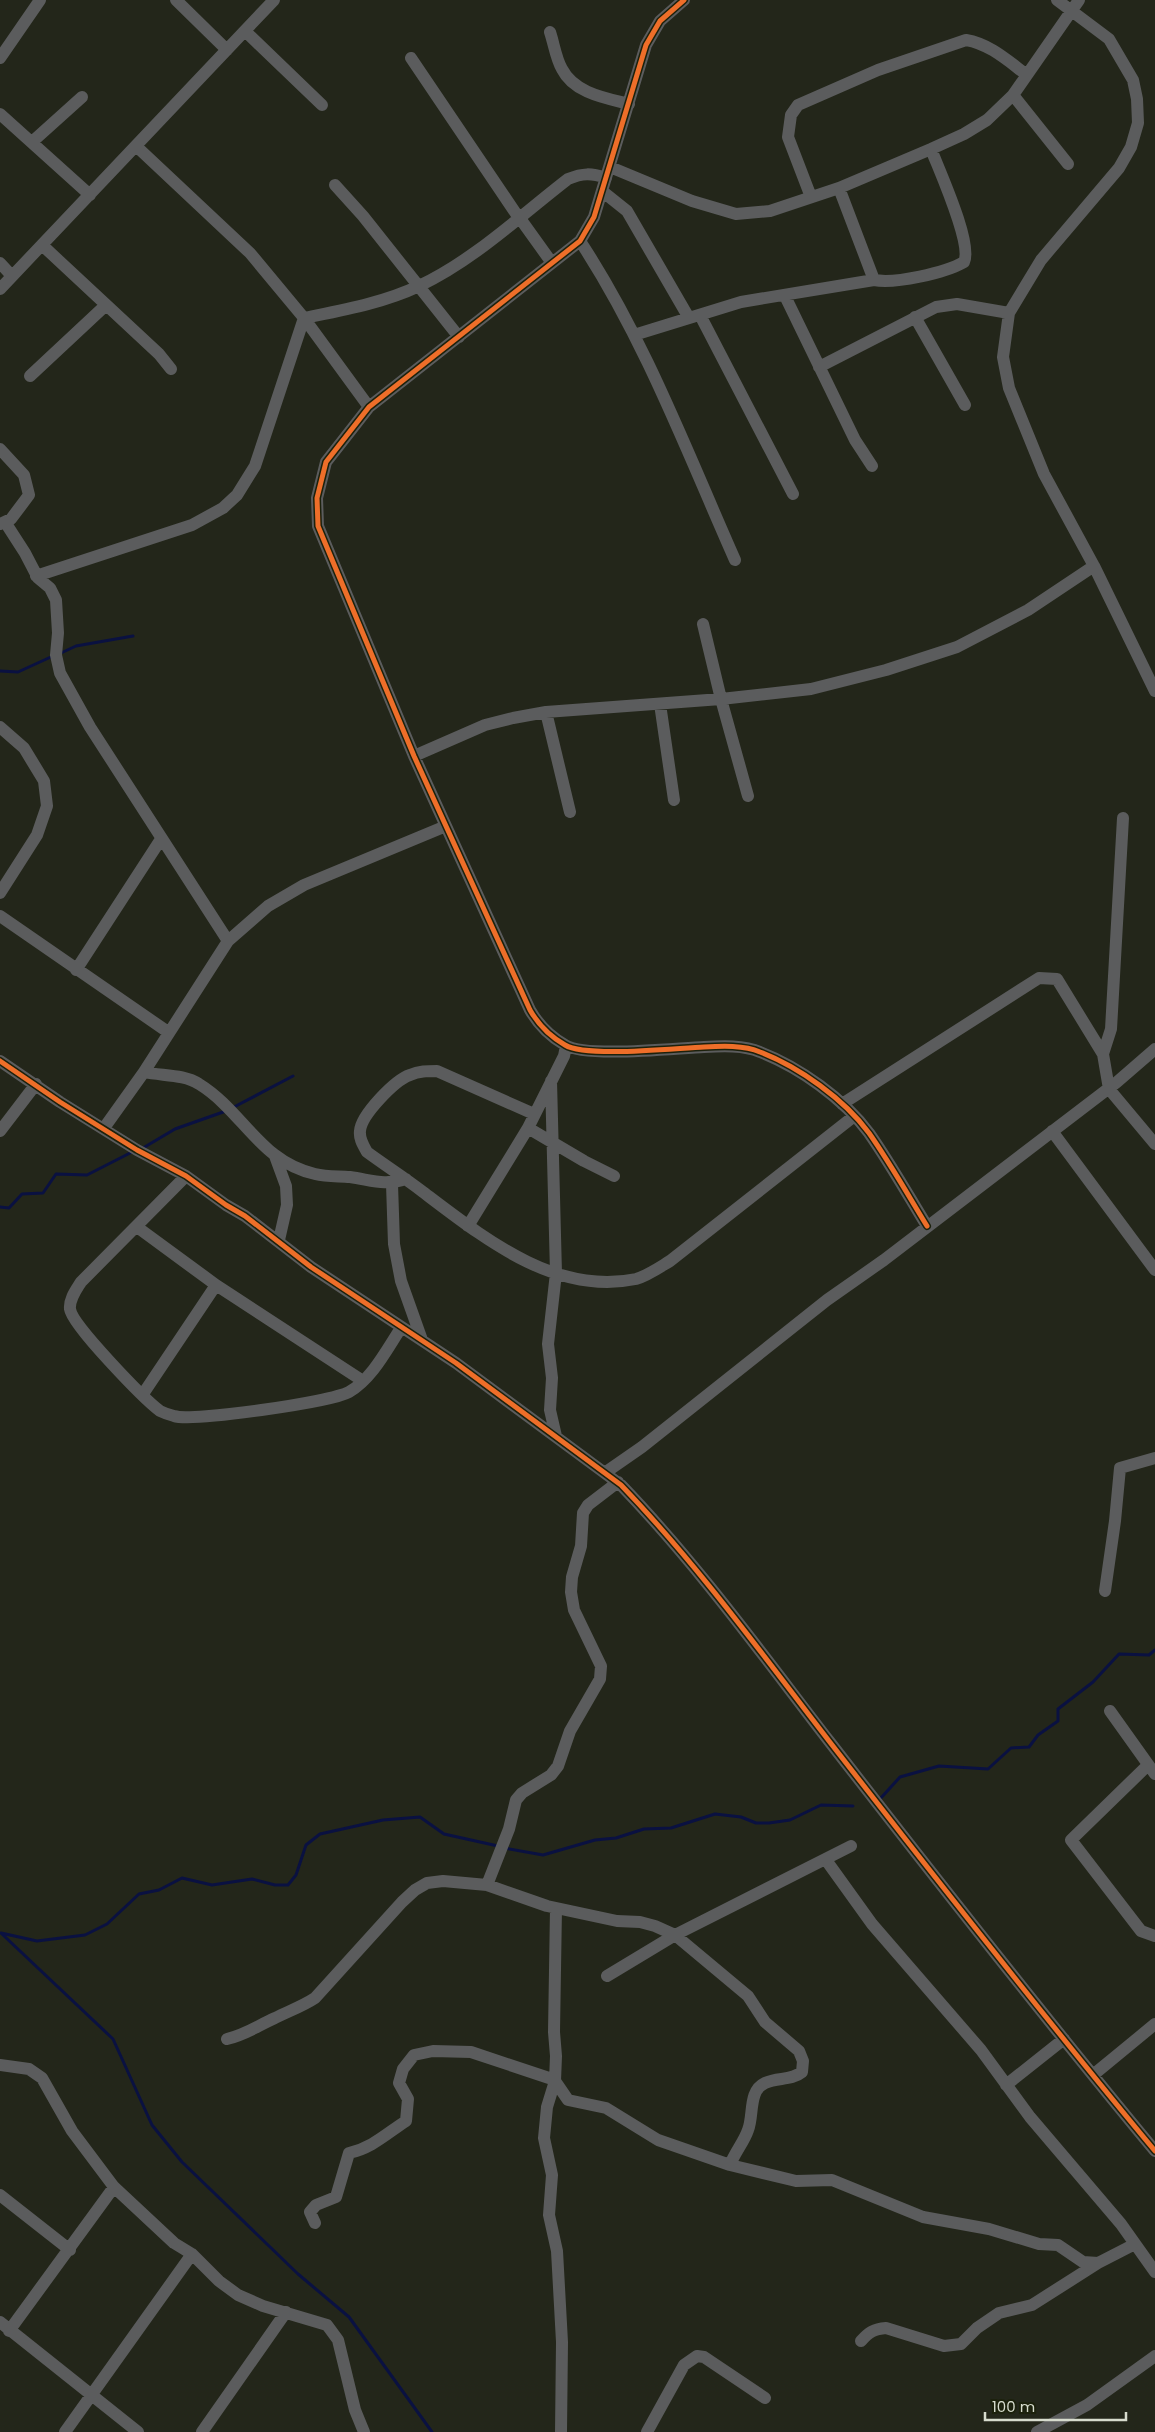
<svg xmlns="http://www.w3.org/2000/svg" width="1155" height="2432" font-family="Poppins,sans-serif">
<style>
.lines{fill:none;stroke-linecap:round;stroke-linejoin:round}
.stream{stroke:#0a1141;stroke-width:3}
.minor{stroke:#5b5c5d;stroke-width:12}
.cycleway-casing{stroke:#1c210c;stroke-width:8}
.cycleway{stroke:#ee6e29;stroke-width:5}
</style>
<rect width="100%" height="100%" fill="#23261a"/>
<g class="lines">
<path class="stream" d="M 61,653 L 76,646 L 133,636
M 0,671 L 18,672 L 53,656
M 234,1107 L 293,1076
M 143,1148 L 175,1129 L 226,1111
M 0,1207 L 9,1208 L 22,1194 L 43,1193 L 56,1174 L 87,1175 L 132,1152
M 880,1799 L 900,1777 L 939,1766 L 988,1769 L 1011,1748 L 1029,1747 L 1038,1735 L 1058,1721 L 1058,1709 L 1093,1682 L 1119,1654 L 1149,1655 L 1155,1650
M 504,1848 L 543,1855 L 595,1840 L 616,1838 L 644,1829 L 671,1828 L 715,1814 L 741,1817 L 756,1823 L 769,1823 L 790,1820 L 821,1805 L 853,1806
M 1,1933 L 37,1941 L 85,1935 L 107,1924 L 139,1894 L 159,1890 L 182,1878 L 212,1885 L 252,1879 L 275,1885 L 288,1885 L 296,1875 L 306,1845 L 320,1834 L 383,1820 L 420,1817 L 444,1834 L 498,1846
M 2,1934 L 113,2039 L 152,2125 L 182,2162 L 298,2274 L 349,2317 L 432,2432"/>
<path class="minor" d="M 176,0 L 227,50
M 684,0 L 660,21 L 646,45 L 594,217 L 580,241 L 369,407 L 326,462 L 317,498 L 318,526 L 414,756 L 530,1010 C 538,1024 551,1037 565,1045 C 586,1058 676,1048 704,1047 C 722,1046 744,1045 760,1052 C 799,1067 844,1099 869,1133 C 890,1163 908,1195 927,1226
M 1057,0 L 1109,39 L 1133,80 L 1137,99 L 1138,123 L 1131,147 L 1119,168 L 1041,260 L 1009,313 L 1003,357 L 1009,388 L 1044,474 L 1094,566 L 1155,691
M 245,31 L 322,105
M 550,32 C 554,44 556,59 562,69 C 574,93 605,98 629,104
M 0,58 L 40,0
M 411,58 L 519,218
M 1013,95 L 1068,164
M 0,114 L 90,195
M 32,142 L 82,97
M 136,146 L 250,253 L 304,318 L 369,407
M 610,167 L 692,201 L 736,214 L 770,211 L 839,188 L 931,149 L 964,134 L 987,120 L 1013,95 L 1079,0
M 335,185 L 363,216 L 459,337
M 839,188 L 874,280
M 602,191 L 627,211 L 689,318
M 811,197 L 788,137 L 791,115 L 798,105 L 878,70 L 966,40 C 990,44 1008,61 1027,75
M 519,217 L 552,263
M 580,241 C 645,340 687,452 735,560
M 42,245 L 159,354 L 171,369
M 0,263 L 12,276
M 0,289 L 274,0
M 785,296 L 855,440 L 872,466
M 700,315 L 793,494
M 915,317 L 965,405
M 634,335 L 741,302 L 874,280 C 895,284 945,273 964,262 C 973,244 939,170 931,149
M 819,367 L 936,307 L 957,304 L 1009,313
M 30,376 L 106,305
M 0,449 L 24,475 L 29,495 L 11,519 L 0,524
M 5,522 L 25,553 L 38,578 L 50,588 L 56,600 L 58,633 L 56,655 L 60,673 L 90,727 L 228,941
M 36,576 L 192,525 L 223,508 L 237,495 L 255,466 L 304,318 C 343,310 383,303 419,286 C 474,260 520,216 568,179 C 583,173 591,173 606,178
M 703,624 L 721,699 L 748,796
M 660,704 L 674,800
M 546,712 L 570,812
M 0,727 L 24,748 L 44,781 L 47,806 L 37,835 L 0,893
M 414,756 L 485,725 L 513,718 L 546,712 L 721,699 L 811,689 L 886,670 L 957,647 L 1028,610 L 1094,566
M 0,916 L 168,1032
M 76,970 L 161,839
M 1103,1054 L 1111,1029 L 1123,818
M 0,1061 L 60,1102 L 137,1150 L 186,1176 L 226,1205 L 245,1216 L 311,1267 L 456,1363 L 621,1485 C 697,1564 762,1654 829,1741 C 936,1879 1043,2016 1155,2151
M 144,1072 C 162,1076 184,1074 199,1084 C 243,1111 260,1162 315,1174 C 327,1177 338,1176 350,1177 C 372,1180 384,1186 406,1179
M 551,1081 L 556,1273 L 548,1344 L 552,1378 L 550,1410 L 556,1436
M 842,1104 L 1039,978 L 1057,979 L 1103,1054 L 1109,1089 L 1155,1144
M 534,1114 L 437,1071 C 427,1071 419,1071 410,1075 C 395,1080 361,1115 360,1131 C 359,1139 363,1145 367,1152 C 386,1166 405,1178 423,1192 C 484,1238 555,1296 636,1279 C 647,1276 660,1267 670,1261 L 853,1117
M 104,1128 L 144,1072 L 228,941 L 268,906 L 304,885 L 446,826
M 528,1128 L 584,1161 L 614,1176
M 0,1131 L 36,1084
M 1052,1131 L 1155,1270
M 275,1156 L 286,1186 L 287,1205 L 279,1240
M 186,1176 L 81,1282 C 76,1290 69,1299 70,1309 C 72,1325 144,1399 160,1411 C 164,1413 170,1415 174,1416 C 192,1422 331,1402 349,1392 C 372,1379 387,1349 401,1328
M 392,1184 L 394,1244 L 401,1281 L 422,1340
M 468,1226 L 528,1128 L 564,1056 L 566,1046
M 137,1227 L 216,1285 L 363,1381
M 143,1394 L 216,1285
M 606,1472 L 642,1447 L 827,1300 L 884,1260 L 1117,1082 L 1155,1049
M 1105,1591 L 1115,1521 L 1120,1468 L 1155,1458
M 1110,1711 L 1155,1774
M 1148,1765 L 1071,1840 L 1141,1931 L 1155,1936
M 826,1860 L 872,1924 L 981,2050 L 1030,2117 L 1121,2224 L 1155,2272
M 487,1885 L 509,1829 L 516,1800 L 522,1793 L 551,1775 L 558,1766 L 570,1731 L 600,1679 L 601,1666 L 574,1610 L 571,1592 L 572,1577 L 581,1546 L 583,1513 L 588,1505 L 618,1482
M 556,1908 L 554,2032 L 556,2056 L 555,2081 L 547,2107 L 544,2138 L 552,2175 L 549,2215 L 557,2251 L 562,2342 L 561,2432
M 607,1976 L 675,1935 L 851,1846
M 227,2039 C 247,2034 257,2026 275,2018 C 289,2011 303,2006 315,1998 L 402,1902 L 415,1890 L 427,1883 L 443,1881 L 487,1885 L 547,1906 L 617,1921 L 640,1922 L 655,1926 L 675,1935 L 748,1996 L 765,2022 L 799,2051 L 803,2061 L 802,2072 C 791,2081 778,2077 765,2083 C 748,2091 754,2115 748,2130 C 744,2142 735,2152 730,2165
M 0,2065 L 29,2069 L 42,2078 L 72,2131 L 114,2187 L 174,2243 L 192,2254 L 219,2281 L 238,2295 L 263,2306 L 327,2325 L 338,2340 L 355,2410 L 364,2432
M 1093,2075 L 1155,2024
M 1006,2085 L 1064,2039
M 0,2195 L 70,2250
M 315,2223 L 310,2212 L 316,2205 L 336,2197 L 349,2153 C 372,2148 386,2134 406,2121 L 408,2099 L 399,2083 L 403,2069 L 414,2055 L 433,2051 L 471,2052 L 549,2078 L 555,2081 L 568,2100 L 606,2108 L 658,2140 L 730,2165 L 796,2181 L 832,2180 L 923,2217 L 989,2229 L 1039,2244 L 1058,2245 L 1083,2262 L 1098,2263 L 1135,2244
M 0,2322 L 138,2432
M 9,2331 L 114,2187
M 861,2341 C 869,2332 874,2329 886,2328 L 944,2346 L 961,2344 L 977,2328 L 999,2313 L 1032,2305 L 1098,2263
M 65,2432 L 192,2254
M 202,2432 L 286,2312
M 647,2432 L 684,2365 L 697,2356 L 704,2357 L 765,2398
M 1037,2432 L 1087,2405 L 1155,2356"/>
<g class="cycleway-casing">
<path id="cycleway" d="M 684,0 L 660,21 L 646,45 L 594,217 L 580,241 L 369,407 L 326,462 L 317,498 L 318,526 L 414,756 L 530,1010 C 538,1024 551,1037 565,1045 C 586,1058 676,1048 704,1047 C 722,1046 744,1045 760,1052 C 799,1067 844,1099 869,1133 C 890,1163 908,1195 927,1226
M 0,1061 L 60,1102 L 137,1150 L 186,1176 L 226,1205 L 245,1216 L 311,1267 L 456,1363 L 621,1485 C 697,1564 762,1654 829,1741 C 936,1879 1043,2016 1155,2151"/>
</g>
<use href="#cycleway" class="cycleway"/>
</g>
<path d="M985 2412v8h141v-8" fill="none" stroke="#d7dcce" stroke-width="2.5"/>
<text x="992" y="2412" font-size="15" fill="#d7dcce" stroke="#1c210c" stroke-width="4" paint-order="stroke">100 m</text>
</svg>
